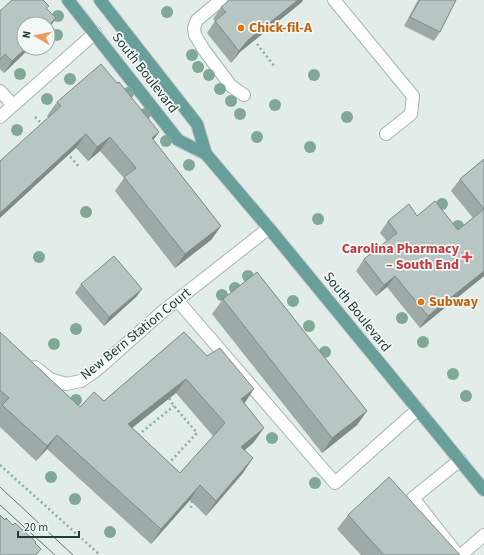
<svg xmlns="http://www.w3.org/2000/svg" width="484" height="555" font-family="'Source Sans 3',sans-serif">
<style>
.lines{fill:none;stroke-linecap:round;stroke-linejoin:round}
.minor-casing{stroke:#a5b4b1;stroke-width:14}
.major-casing{stroke:#c1c8c8;stroke-width:14}
.path{stroke:#83aea8;stroke-width:2.5;stroke-dasharray:2 3;stroke-linecap:butt}
.minor{stroke:#fff;stroke-width:12}
.major{stroke:#689f9a;stroke-width:12}
.tram{stroke:#5d7775;stroke-width:1}
.tree{fill:#7fa896}
.wall{fill:#9daaa7;fill-rule:evenodd}
.shaded-wall{fill:#808b88}
.building{fill:#b7c6c2;stroke:#808b88;fill-rule:evenodd}
.food-dot{fill:#e8710a;stroke:#f2f8f6;stroke-width:1.5}
.health-dot{fill:#e0444e;stroke:#f2f8f6;stroke-width:1.5}
.labels{text-anchor:middle;dominant-baseline:central;stroke-width:3.5;stroke-linejoin:round;paint-order:stroke}
.food-label{font-size:14px;font-weight:bold;fill:#c56008;stroke:#f2f8f6;text-anchor:start}
.street-label{font-size:14px;fill:#223c39;stroke:#f2f8f6}
.health-label{font-size:14px;font-weight:bold;fill:#be3a42;stroke:#f2f8f6;text-anchor:end}
</style>
<rect width="100%" height="100%" fill="#e2ece9"/>
<g class="lines">
<g class="minor-casing">
<path id="minor" d="M 221,0 L 197,20 L 194,28 L 195,35 L 204,50 L 231,86 L 244,95
M 334,0 L 413,96 L 411,114 L 386,134
M 0,91 L 13,105
M 0,117 L 95,33
M 178,301 L 335,483 L 418,409
M 35,367 L 50,379 L 66,384 L 81,381 L 98,369 L 162,312 L 269,228
M 458,555 L 413,498 L 460,460
M 461,555 L 484,535"/>
</g>
<g class="major-casing">
<path id="major" d="M 68,0 L 178,140 L 206,154 L 273,233 L 484,490
M 100,0 L 197,124 L 206,154"/>
</g>
<path class="path" d="M 257,44 L 275,67
M 35,117 L 43,125
M 67,153 L 80,168
M 138,435 L 174,406
M 168,464 L 197,433 L 174,406 L 169,398
M 0,465 L 100,555
M 188,498 L 192,501 L 191,508"/>
<use href="#minor" class="minor"/>
<use href="#major" class="major"/>
<path class="tram" d="M 0,487 L 73,555
M 0,505 L 55,555"/>
</g>
<g class="tree">
<circle cx="167" cy="12" r="6"/>
<circle cx="58" cy="16" r="6"/>
<circle cx="57" cy="35" r="6"/>
<circle cx="192" cy="55" r="6"/>
<circle cx="198" cy="67" r="6"/>
<circle cx="20" cy="74" r="6"/>
<circle cx="209" cy="75" r="6"/>
<circle cx="314" cy="75" r="6"/>
<circle cx="70" cy="79" r="6"/>
<circle cx="220" cy="89" r="6"/>
<circle cx="128" cy="93" r="6"/>
<circle cx="47" cy="99" r="6"/>
<circle cx="231" cy="101" r="6"/>
<circle cx="275" cy="105" r="6"/>
<circle cx="145" cy="114" r="6"/>
<circle cx="240" cy="114" r="6"/>
<circle cx="347" cy="117" r="6"/>
<circle cx="17" cy="130" r="6"/>
<circle cx="257" cy="137" r="6"/>
<circle cx="166" cy="141" r="6"/>
<circle cx="310" cy="147" r="6"/>
<circle cx="189" cy="165" r="6"/>
<circle cx="442" cy="204" r="6"/>
<circle cx="86" cy="212" r="6"/>
<circle cx="318" cy="219" r="6"/>
<circle cx="458" cy="226" r="6"/>
<circle cx="39" cy="257" r="6"/>
<circle cx="248" cy="276" r="6"/>
<circle cx="235" cy="288" r="6"/>
<circle cx="222" cy="295" r="6"/>
<circle cx="293" cy="301" r="6"/>
<circle cx="402" cy="318" r="6"/>
<circle cx="309" cy="326" r="6"/>
<circle cx="76" cy="329" r="6"/>
<circle cx="423" cy="342" r="6"/>
<circle cx="54" cy="344" r="6"/>
<circle cx="325" cy="352" r="6"/>
<circle cx="453" cy="374" r="6"/>
<circle cx="466" cy="396" r="6"/>
<circle cx="76" cy="400" r="6"/>
<circle cx="272" cy="438" r="6"/>
<circle cx="51" cy="477" r="6"/>
<circle cx="315" cy="483" r="6"/>
<circle cx="75" cy="499" r="6"/>
<circle cx="110" cy="532" r="6"/>
</g>
<path class="wall" d="M 418,0 L 456,0 L 440,32 L 434,41 L 404,26 Z
M 302,2 L 240,52 L 231,63 L 207,33 L 215,21 L 213,19 L 221,7 Z
M 47,9 L 56,18 L 48,30 L 48,24 L 24,48 L 30,48 L 4,73 L 0,69 L 0,11 Z
M 57,102 L 159,132 L 153,140 L 221,226 L 211,240 L 175,268 L 115,191 L 124,178 L 100,151 L 88,161 L 47,116 Z
M 484,159 L 484,276 L 420,328 L 387,287 L 376,296 L 356,271 L 364,259 L 387,241 L 380,233 L 388,221 L 417,216 L 458,230 L 473,218 L 451,191 L 460,179 Z
M 81,284 L 142,289 L 136,297 L 104,326 L 75,293 Z
M 223,299 L 367,411 L 357,425 L 322,453 L 212,314 Z
M 0,332 L 80,407 L 104,401 L 184,332 L 244,403 L 254,442 L 244,451 L 243,473 L 206,516 L 190,500 L 151,544 L 47,449 L 36,461 L 0,427 ZM 176,393 L 213,436 L 180,473 L 132,428 Z
M 348,515 L 460,555 L 361,555 L 337,529 Z"/>
<path class="shaded-wall" d="M 298,0 L 303,0 L 302,2 L 240,52 L 231,63 L 239,51 L 248,40 Z
M 56,18 L 48,30 L 48,26 Z
M 26,48 L 30,48 L 4,73 L 12,61 Z
M 159,132 L 149,146 L 152,138 Z
M 86,134 L 76,148 L 0,218 L 0,213 Z
M 110,137 L 100,151 L 88,161 L 97,147 Z
M 221,226 L 211,240 L 175,268 L 185,254 Z
M 484,271 L 484,276 L 420,328 L 428,316 Z
M 395,276 L 387,287 L 376,296 L 384,285 Z
M 142,289 L 136,297 L 104,326 L 109,317 Z
M 186,379 L 176,393 L 118,439 L 128,424 Z
M 254,389 L 244,404 L 241,399 Z
M 367,411 L 357,425 L 322,453 L 332,438 Z
M 264,428 L 254,442 L 231,462 L 241,447 Z
M 57,435 L 47,449 L 36,461 L 47,446 Z
M 253,458 L 243,473 L 206,516 L 216,501 Z
M 200,485 L 190,500 L 151,544 L 161,529 Z"/>
<path class="building" d="M 12,0 L 43,0 L 49,6 L 46,8 L 56,18 L 48,26 L 48,24 L 24,24 L 24,48 L 26,48 L 12,61 L 5,54 L 0,60 L 0,11 Z
M 230,0 L 298,0 L 248,40 L 239,51 L 215,21 L 226,12 L 221,7 Z
M 420,0 L 456,0 L 440,32 L 410,17 Z
M 101,64 L 117,83 L 119,82 L 159,132 L 152,138 L 221,226 L 185,254 L 124,177 L 136,168 L 110,137 L 97,147 L 86,134 L 0,213 L 0,161 L 61,106 L 57,102 Z
M 484,159 L 484,271 L 428,316 L 395,276 L 384,285 L 364,259 L 397,233 L 388,221 L 409,204 L 417,216 L 435,201 L 458,230 L 484,209 L 460,179 Z
M 114,256 L 142,289 L 109,317 L 81,284 Z
M 257,272 L 367,411 L 332,438 L 223,299 Z
M 0,332 L 80,407 L 94,392 L 104,401 L 184,332 L 207,356 L 220,348 L 254,389 L 241,399 L 264,428 L 241,447 L 253,458 L 216,501 L 200,485 L 161,529 L 57,435 L 47,446 L 2,405 L 9,398 L 0,390 ZM 186,379 L 225,423 L 180,473 L 128,424 Z
M 389,477 L 460,555 L 384,555 L 348,515 Z
M 0,515 L 5,520 L 6,518 L 13,525 L 15,523 L 36,542 L 35,543 L 41,549 L 36,555 L 0,555 Z"/>
<g class="food-dot">
<circle cx="241" cy="28" r="4"/>
<circle cx="421" cy="302" r="4"/>
</g>
<path class="health-dot" d="M465 251h4v4h4v4h-4v4h-4v-4h-4v-4h4z"/>
<g class="labels">
<g class="food-label">
<text x="249" y="28">Chick-fil-A</text>
<text x="429" y="302">Subway</text>
</g>
<g class="street-label">
<text transform="translate(145 73) rotate(52)">South Boulevard</text>
<text transform="translate(357 312) rotate(51)">South Boulevard</text>
<text transform="translate(136 334) rotate(-39)">New Bern Station Court</text>
</g>
<g class="health-label">
<text x="459" y="249">Carolina Pharmacy<tspan x="459" dy="16">– South End</tspan></text>
</g>
</g>
<g transform="translate(36 36) rotate(279)"><circle r="19" fill="#f2f8f6" stroke="#9fadaa"/>
<path d="M0-3L7 15L0 10L-7 15Z" fill="#ed995e"/>
<text y="-6" font-size="11" font-weight="bold" text-anchor="middle" fill="#223c39">N</text>
</g>
<path d="M18 531v6h61v-6" fill="none" stroke="#223c39" stroke-width="2"/>
<text x="24" y="531" font-size="12" fill="#223c39" stroke="#f2f8f6" stroke-width="3" paint-order="stroke">20 m</text>
</svg>
